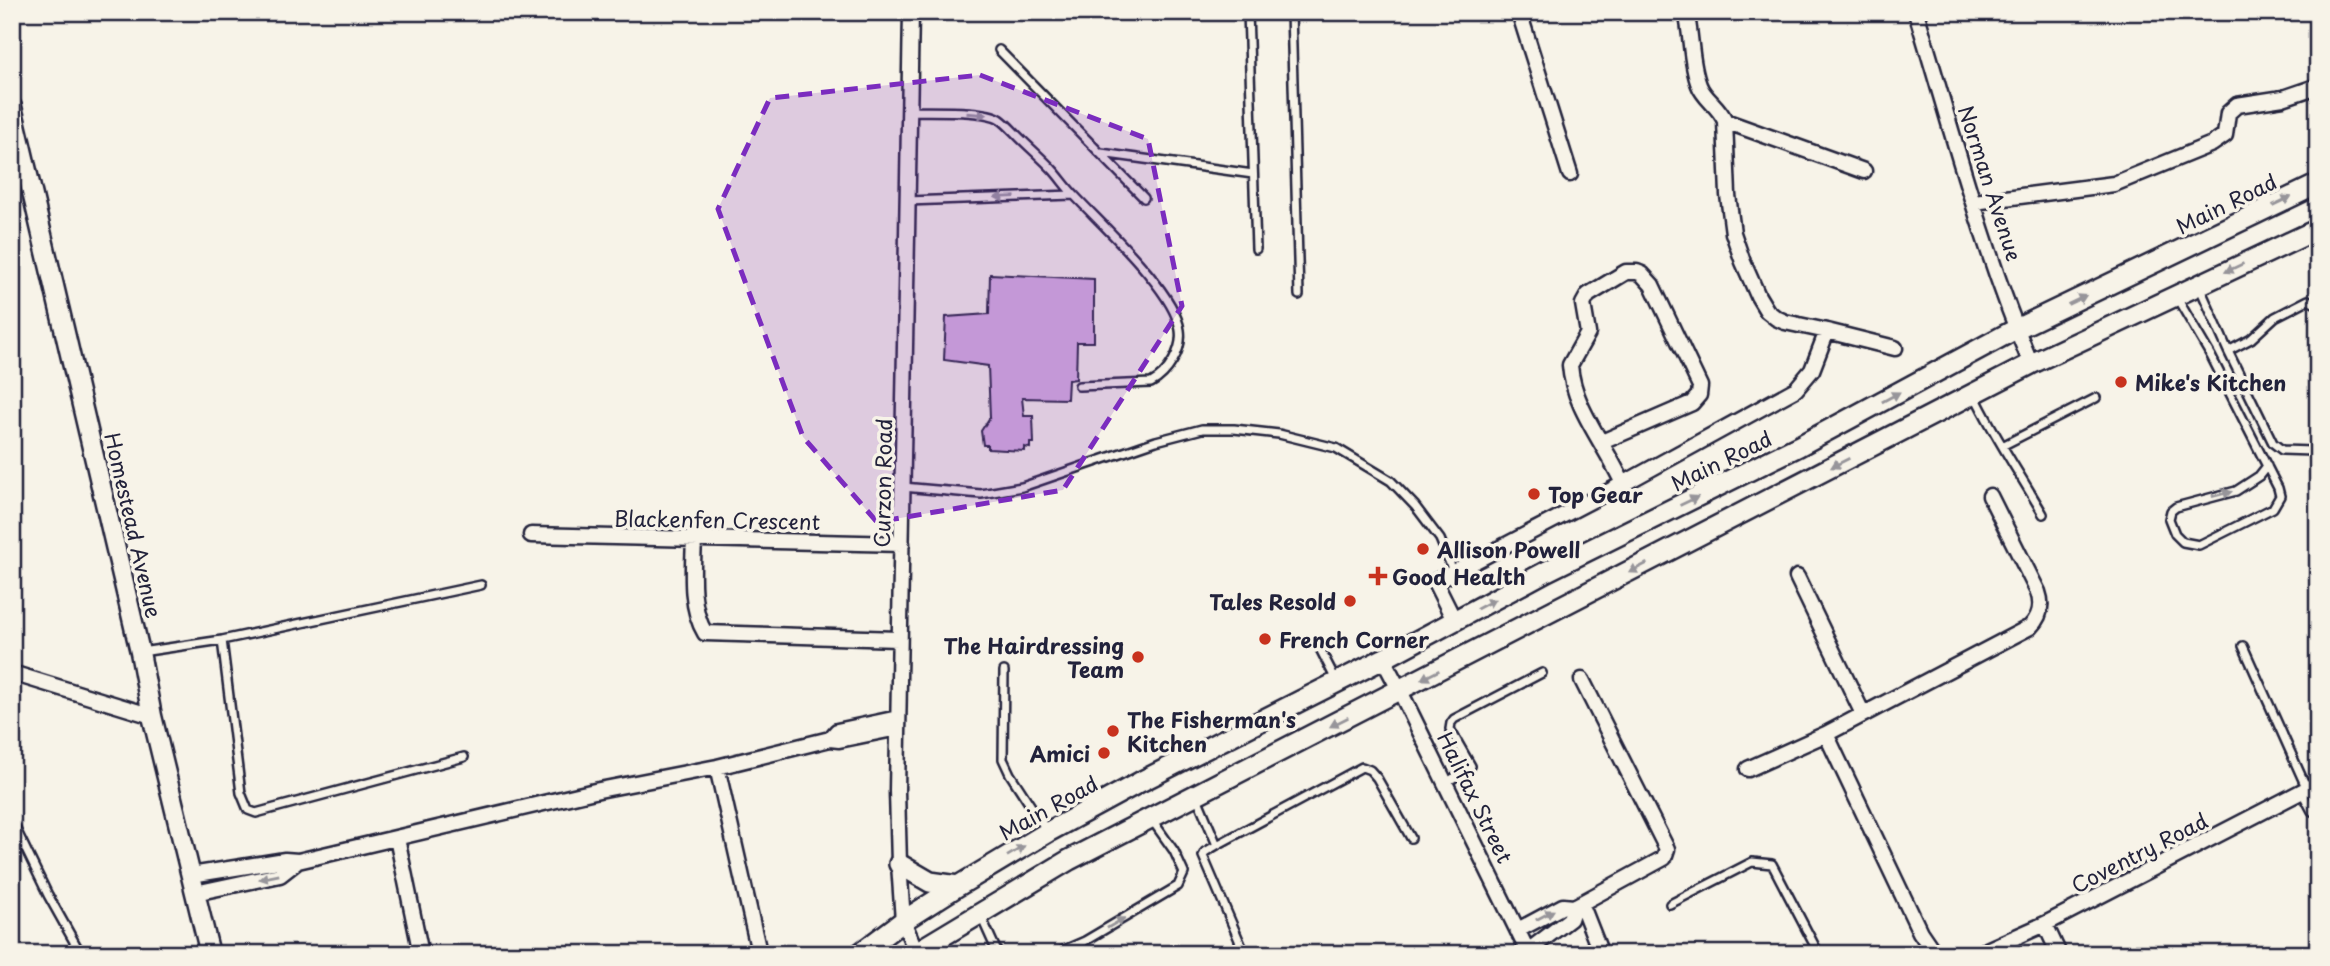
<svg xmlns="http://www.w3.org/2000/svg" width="2330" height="966" font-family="'Playpen Sans',sans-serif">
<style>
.building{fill:#d6b3de;stroke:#22223b;stroke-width:2}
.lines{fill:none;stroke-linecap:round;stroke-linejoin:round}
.service-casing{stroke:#22223b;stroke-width:12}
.minor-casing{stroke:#22223b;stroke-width:19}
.tertiary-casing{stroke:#22223b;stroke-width:23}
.secondary-casing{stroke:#22223b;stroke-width:24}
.service{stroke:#f7f3e8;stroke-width:7}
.minor{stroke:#f7f3e8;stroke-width:14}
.tertiary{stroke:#f7f3e8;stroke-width:18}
.secondary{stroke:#f7f3e8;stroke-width:19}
.oneway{fill:#97959a}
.marked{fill:#7b2cbf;fill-opacity:0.2;stroke:#7b2cbf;stroke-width:5;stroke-dasharray:14 9;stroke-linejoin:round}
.poi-dot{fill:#c8321e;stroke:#f7f3e8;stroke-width:2.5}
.labels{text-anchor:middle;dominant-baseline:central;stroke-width:7;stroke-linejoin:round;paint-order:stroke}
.street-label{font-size:21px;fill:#22223b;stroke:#f7f3e8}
.poi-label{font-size:21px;font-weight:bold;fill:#22223b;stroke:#f7f3e8;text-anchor:start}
</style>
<rect width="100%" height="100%" fill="#f7f3e8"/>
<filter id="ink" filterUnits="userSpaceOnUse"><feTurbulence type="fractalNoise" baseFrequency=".0143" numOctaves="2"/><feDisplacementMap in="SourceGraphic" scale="14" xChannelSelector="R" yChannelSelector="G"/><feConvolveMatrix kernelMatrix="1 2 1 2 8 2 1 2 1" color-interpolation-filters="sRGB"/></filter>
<g filter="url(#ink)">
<path class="building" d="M 990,274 L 1094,279 L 1094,342 L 1077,342 L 1076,379 L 1068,380 L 1067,399 L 1022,398 L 1024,416 L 1033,416 L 1034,443 L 1030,443 L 1030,448 L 1024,447 L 1024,451 L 988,449 L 988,445 L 983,445 L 981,431 L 990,417 L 988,366 L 944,360 L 946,317 L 989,314 Z"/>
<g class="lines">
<g class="service-casing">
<path id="service" d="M 1248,12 L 1256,249
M 1291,12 L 1299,295
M 999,50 L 1144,198
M 910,111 C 930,112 984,109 1000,119 C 1007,124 1013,131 1019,137 C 1031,149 1043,159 1054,171 C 1061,179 1067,188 1075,196 C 1102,225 1175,291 1180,330 C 1183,350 1168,374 1151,383 L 1079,386
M 1101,153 L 1253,174
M 907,201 L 1073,195
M 2200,288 L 2228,351 L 2273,443 L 2282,450 L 2312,451
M 2177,298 L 2211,356 L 2278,488 L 2280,496 L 2273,508 L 2199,545 L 2183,542 L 2175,534 L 2169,519 L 2171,511 L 2176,507 L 2236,491 L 2259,476 L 2267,466
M 2228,351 L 2251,339 L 2275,317 L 2308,300 L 2318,305
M 1974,394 C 1994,436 2020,474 2043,514
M 2004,445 L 2096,398
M 903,487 L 981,494 L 1022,487 L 1156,441 L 1202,429 L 1234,429 L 1279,434 L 1336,448 L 1391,481 L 1415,506 L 1440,539 L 1453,571
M 222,640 L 241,793 L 248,810 L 256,813 L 464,757
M 1318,645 L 1337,682
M 2243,646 L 2307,789
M 141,652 L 222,640 L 481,585
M 1004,671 L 1003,759 L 1010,774 L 1047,831
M 1445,783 L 1469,769 L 1471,766 L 1450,729 L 1451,723 L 1454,719 L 1542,673
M 2302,792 L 2312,811
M 1196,795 L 1217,845 L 1362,767 L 1370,770 L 1377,778 L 1411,838
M 12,821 L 48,895 L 81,954
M 1217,845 L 1205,852 L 1203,856 L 1245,954
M 1670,904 L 1752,862 L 1772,864 L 1819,954
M 980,914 L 998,954
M 1055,954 L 1085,941 L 1178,886 L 1184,873 L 1174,851 L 1152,820"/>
</g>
<g class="minor-casing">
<path id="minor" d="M 911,12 L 897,791 L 899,864 L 903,921 L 916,951
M 1519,12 L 1570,174
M 1686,12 C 1692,36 1690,62 1699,85 C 1704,99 1719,106 1725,121 L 1728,195 L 1733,233 L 1743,262 L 1758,296 L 1767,311 L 1776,318 L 1785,322 L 1827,331
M 1916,12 C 1952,130 1983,251 2031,364
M 1725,121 L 1864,171
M 1974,202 L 2114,184 L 2212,144 L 2225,135 L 2228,113 L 2237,105 L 2283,98 L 2318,86
M 1623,484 L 1796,389 L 1812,370 L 1827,331 L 1895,348
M 531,535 L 902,544
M 694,539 C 693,568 689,607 705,633 L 898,639
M 1797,577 L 1863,714
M 1454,620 L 1435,582 L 1623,484 C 1606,445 1573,408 1570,365 L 1588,333 L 1583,304 L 1588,295 L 1626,272 L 1637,272 L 1642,274 L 1652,285 L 1700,386 L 1699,395 L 1692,403 L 1602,442
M 1383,659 L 1400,691 L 1529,954
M 12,673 L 152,716
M 1826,734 L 2030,627 C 2040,617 2043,606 2038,592 L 1990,496
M 830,739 L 837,731 L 898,718
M 717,767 L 758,948 L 756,954
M 1748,769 L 1826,734 L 1920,932 L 1935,954
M 397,838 L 421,954
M 191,875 L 285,860 L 298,861 L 599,790 L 717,767 L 830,739 L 839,740 L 898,728
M 195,893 L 280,875 L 298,861
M 1581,903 L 1601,954
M 2045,924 L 2059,954
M 1518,930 L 1563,906 L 1574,907 L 1664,858 L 1667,849 L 1582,680
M 1528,951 L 1570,919 L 1574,907
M 1978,954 L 2045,924 L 2318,783"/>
</g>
<g class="tertiary-casing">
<path id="tertiary" d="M 12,107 L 140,652 L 152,716 L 210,954"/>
</g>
<g class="secondary-casing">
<path id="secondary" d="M 899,864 L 930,882 L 958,886
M 859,954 L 903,921 L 958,886 L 1048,832 L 1140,782 L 1383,659 L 1547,571 L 1799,446 L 2016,329 L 2318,184
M 913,954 L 1069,860 L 2031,364 L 2318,229"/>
</g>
<use href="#service" class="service"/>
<use href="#minor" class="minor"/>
<use href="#tertiary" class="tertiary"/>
<use href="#secondary" class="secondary"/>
</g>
<defs><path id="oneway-solid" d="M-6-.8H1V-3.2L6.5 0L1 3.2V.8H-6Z" transform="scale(1.75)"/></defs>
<g class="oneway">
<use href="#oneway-solid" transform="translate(977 114) rotate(4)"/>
<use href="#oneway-solid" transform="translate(1005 197) rotate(178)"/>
<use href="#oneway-solid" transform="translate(2282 201) rotate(-25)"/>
<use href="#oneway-solid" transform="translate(2234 268) rotate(155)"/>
<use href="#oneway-solid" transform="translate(2077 300) rotate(-26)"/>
<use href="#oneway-solid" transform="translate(1891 397) rotate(-29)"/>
<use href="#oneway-solid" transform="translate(1840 463) rotate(153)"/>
<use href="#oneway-solid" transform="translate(2222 494) rotate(-14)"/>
<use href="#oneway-solid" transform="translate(1689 501) rotate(-26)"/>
<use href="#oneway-solid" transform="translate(1638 568) rotate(153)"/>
<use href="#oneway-solid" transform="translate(1486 604) rotate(-28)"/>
<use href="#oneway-solid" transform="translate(1430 675) rotate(153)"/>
<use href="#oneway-solid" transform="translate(1339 722) rotate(153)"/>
<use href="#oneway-solid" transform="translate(1016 851) rotate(-31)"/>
<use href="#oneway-solid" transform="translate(269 877) rotate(168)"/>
<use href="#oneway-solid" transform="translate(1545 915) rotate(-28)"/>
<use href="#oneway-solid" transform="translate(1116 923) rotate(-30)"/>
</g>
</g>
<path class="marked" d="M 980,75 L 1148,139 L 1182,306 L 1063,490 L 877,522 L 803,437 L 718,209 L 770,98 Z"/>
<g class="poi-dot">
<circle cx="2121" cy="382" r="7"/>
<circle cx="1534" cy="494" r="7"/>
<circle cx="1423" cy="549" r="7"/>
<path d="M1374.5 565.5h7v7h7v7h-7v7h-7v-7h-7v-7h7z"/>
<circle cx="1350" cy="601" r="7"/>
<circle cx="1265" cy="639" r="7"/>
<circle cx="1138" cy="657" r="7"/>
<circle cx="1113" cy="731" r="7"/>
<circle cx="1104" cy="753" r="7"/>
</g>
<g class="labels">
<g class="street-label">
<text transform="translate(1991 183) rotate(72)">Norman Avenue</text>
<text transform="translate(2226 203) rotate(-26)">Main Road</text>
<text transform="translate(1721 460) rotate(-26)">Main Road</text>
<text transform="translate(882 483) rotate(-89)">Curzon Road</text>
<text transform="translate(717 519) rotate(1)">Blackenfen Crescent</text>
<text transform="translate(134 525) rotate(77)">Homestead Avenue</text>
<text transform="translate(1476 797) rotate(64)">Halifax Street</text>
<text transform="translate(1048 807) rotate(-29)">Main Road</text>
<text transform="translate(2139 852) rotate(-27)">Coventry Road</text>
</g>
<g class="poi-label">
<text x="2135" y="382">Mike's Kitchen</text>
<text x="1548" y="494">Top Gear</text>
<text x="1437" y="549">Allison Powell</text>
<text x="1392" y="576">Good Health</text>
<text x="1336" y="601" text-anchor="end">Tales Resold</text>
<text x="1279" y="639">French Corner</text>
<text x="1124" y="645" text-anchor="end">The Hairdressing<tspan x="1124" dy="24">Team</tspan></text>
<text x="1127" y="719">The Fisherman's<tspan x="1127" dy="24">Kitchen</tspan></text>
<text x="1090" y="753" text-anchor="end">Amici</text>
</g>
</g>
<rect width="2330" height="966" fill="none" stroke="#f7f3e8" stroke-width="42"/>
<rect x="21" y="21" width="2288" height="924" fill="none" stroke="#22223b" stroke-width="2.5" filter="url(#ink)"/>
</svg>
